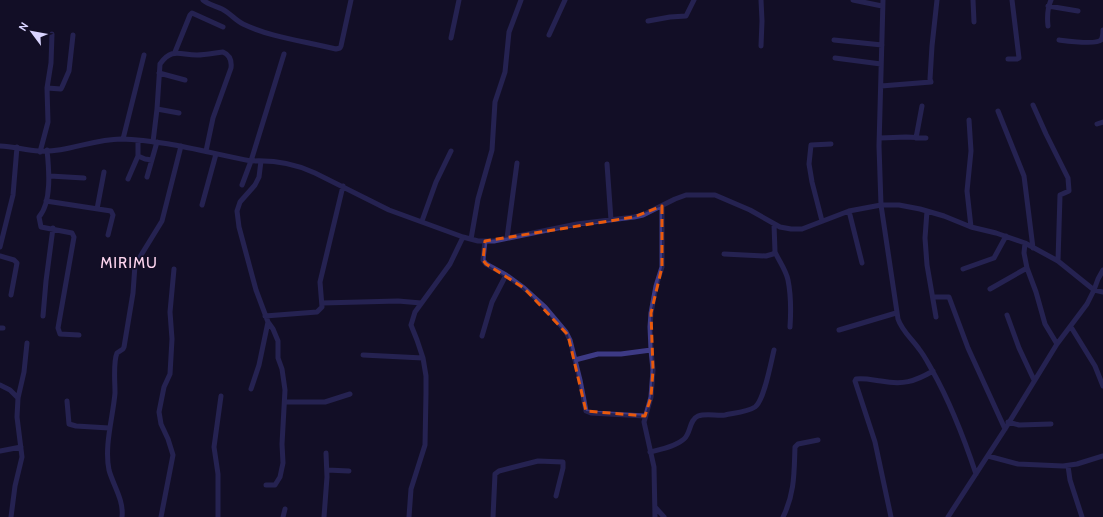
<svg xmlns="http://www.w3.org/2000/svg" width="1103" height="517" font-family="Cabin,sans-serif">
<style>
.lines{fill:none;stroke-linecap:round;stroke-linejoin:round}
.minor{stroke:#3d3a85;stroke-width:5}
.marked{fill:none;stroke:#e8590c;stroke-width:3;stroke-dasharray:8 5;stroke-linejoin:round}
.labels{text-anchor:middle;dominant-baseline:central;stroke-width:3;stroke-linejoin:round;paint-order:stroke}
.quarter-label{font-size:15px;letter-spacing:1px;fill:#ffd6f0;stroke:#130f26}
</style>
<rect width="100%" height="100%" fill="#130f26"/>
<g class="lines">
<path class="minor" d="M 203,0 C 209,5 216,6 222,9 C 230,13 235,20 243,24 C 272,38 305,41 336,49 L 340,48 L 341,46 L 351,0
M 853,0 L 882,6
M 883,0 L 879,146 L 881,205 L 898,319 C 902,331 912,339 919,349 C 924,355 928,363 932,370 C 950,402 964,438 976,474
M 973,0 L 974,22
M 1048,6 L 1078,11
M 648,21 L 670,17 L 686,16 L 694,0
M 1048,26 C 1047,17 1047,9 1051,0
M 549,35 L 565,0
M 451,38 L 459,0
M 834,40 L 882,45
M 1059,40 C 1067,41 1096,45 1101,40 C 1103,37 1103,33 1103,30
M 761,46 L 762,21 L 761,0
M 175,52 L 190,15 L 192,13 L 223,27
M 835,58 L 881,64
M 1008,59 L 1017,59 L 1019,58 L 1012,0
M 159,73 L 185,80
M 881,86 L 931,82 L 930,79 L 932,46 L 937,0
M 47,88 L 61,89 L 62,87 L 69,71 L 73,35
M 1033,105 L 1046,134 L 1068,178 L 1069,191 L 1060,195 L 1058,261
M 157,109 L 179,113
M 998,111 L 1024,176 L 1033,248
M 969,120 L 971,151 L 967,191 L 971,227
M 1097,124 L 1103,122
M 880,138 L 906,137 L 926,138
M 916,138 L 922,106
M 123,139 L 144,55
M 138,141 L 138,156 L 145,159 L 152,160
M 153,142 L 157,109 L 160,64 C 172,47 180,55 197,55 C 206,55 214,53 223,52 C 230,55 232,60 231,68 L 213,118 L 206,151
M 0,146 C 14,146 26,151 39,151 C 66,153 93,139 121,139 C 165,140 208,153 251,161 C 272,160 296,164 315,173 L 389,210 L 463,237 L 478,241 L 494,241 L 577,224 L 634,217 L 643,215 L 675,199 L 686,195 L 715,195 L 750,210 L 780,227 L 791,229 L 802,229 L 849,211 L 881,205 L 899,205 L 920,209 L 944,216 L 971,227 L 996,233 L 1025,243 L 1058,261 L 1094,290 L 1103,292
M 47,150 C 49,169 52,202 39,217 L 41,227 L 72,233 L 74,237 L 58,328 L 60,334 L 79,335
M 40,152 L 48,122 L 47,88 L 51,63 L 52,34
M 261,161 L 259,177 L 255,185 L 240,202 L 237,211 L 239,227 L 256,290 L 268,322 L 273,329 L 278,341 L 278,358 L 282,369 L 285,390 L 282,444 L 283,463 L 280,477 L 275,485 L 266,485
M 607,164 L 611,220
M 50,176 L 84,178
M 147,177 L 157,142
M 128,179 L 138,156
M 242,185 L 251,161 L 284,54
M 46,201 L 111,211 L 113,215 L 108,235
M 202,205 L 216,154
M 97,209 L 104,172
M 849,211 L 862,263
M 927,211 L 925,238 L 927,265 L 936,317
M 422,221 L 436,182 L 451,151
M 822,221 L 812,182 L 809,164 L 811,145 L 831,144
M 507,238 L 517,163
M 471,239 L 478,199 L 492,150 L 495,102 L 505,72 L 509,32 L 521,0
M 485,241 L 483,260 L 486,264 L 506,275 L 524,288 L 545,307 L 566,332 L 570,340 L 580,380 L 586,411 L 591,413 L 645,416
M 1025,243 L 1024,253 L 1027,268 L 1036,292 L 1045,324 L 1057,344
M 0,247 L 13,195 L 17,147
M 775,252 C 779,261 786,270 788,280 C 791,295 791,312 790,327
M 724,254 L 766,256 L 773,254 L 775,252 L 774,224
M 0,256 L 14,260 L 17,263 L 11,295
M 963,269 L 994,258 L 1006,236
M 990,289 L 1027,268
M 933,297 L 949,297 L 968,348 L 1005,429
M 322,303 L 398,301 L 421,303
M 1007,315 L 1019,348 L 1034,380
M 43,316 L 46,281 L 53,228
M 265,316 L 317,312 L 322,307 L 320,282 L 343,186
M 1071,327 L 1095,366 L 1103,386
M 0,328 L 3,328
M 839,330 L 896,313
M 482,336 L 492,302 L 506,275
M 651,350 L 650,327 L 651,313 L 656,286 L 662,267 L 662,206
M 363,355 L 423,358
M 575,360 L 598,354 L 621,354 L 651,350 L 653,370 L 651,397 L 644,422 L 654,467 L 655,517
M 0,385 L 10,390 L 18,398
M 251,389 L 259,365 L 268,322
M 67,401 L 69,424 L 76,426 L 109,428
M 285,402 L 325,402 L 350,394
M 1008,422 L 1019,425 L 1051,424
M 0,451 L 21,447
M 650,452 C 661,449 675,447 684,439 C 691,433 689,420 698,416 C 706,413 717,416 725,415 C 734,413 747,412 755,407 C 764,401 771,362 774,350
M 988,456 L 1018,464 L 1063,466 L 1077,464 L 1103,456
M 1068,466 L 1070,480 L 1082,517
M 327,470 L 349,471
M 655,507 L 664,517
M 11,517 L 15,486 L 22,457 L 17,417 L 18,398 L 24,372 L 27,343
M 122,517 C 124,500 113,485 109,470 C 104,446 113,417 115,393 C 115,381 113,362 117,353 L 123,349 L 124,347 L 133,293 L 135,265 L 162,221 L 181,146
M 161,517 L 173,455 L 168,439 L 161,424 L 159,412 L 164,387 L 170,374 L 172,339 L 170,312 L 174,269
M 218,517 L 218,474 L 214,447 L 221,396
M 283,517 L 285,509
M 324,517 L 327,477 L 326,453
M 409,517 L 411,489 L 425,445 L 426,393 L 426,376 L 423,358 L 417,340 L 411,325 L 415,312 L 450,264 L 463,237
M 493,517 L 495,474 L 499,471 L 538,461 L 563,462 L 563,468 L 556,496
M 783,517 C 795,493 794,472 795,447 L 798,444 L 818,440
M 891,517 L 875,442 L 855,381 L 856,379 C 865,378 873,380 881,381 C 903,385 914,382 933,371
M 948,517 L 1005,429 L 1057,344 L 1087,304 L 1094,290 L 1098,279 L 1103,270"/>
</g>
<path d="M0 0H1103V517H0ZM 662,206 L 662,267 L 651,313 L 653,370 L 651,397 L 645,416 L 586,411 L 568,335 L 524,288 L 486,264 L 483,260 L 485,241 L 634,217 Z" fill="#130f26" fill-opacity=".55" fill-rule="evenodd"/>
<path class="marked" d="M 662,206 L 662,267 L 651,313 L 653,370 L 651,397 L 645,416 L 586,411 L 568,335 L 524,288 L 486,264 L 483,260 L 485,241 L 634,217 Z"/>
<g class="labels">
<g class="quarter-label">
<text x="129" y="263">MIRIMU</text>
</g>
</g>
<g transform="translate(32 32) rotate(302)" stroke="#130f26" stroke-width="3" paint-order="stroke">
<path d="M0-3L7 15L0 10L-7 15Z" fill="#d9d4ff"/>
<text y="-6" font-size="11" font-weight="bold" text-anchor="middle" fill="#d9d4ff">N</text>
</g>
</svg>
